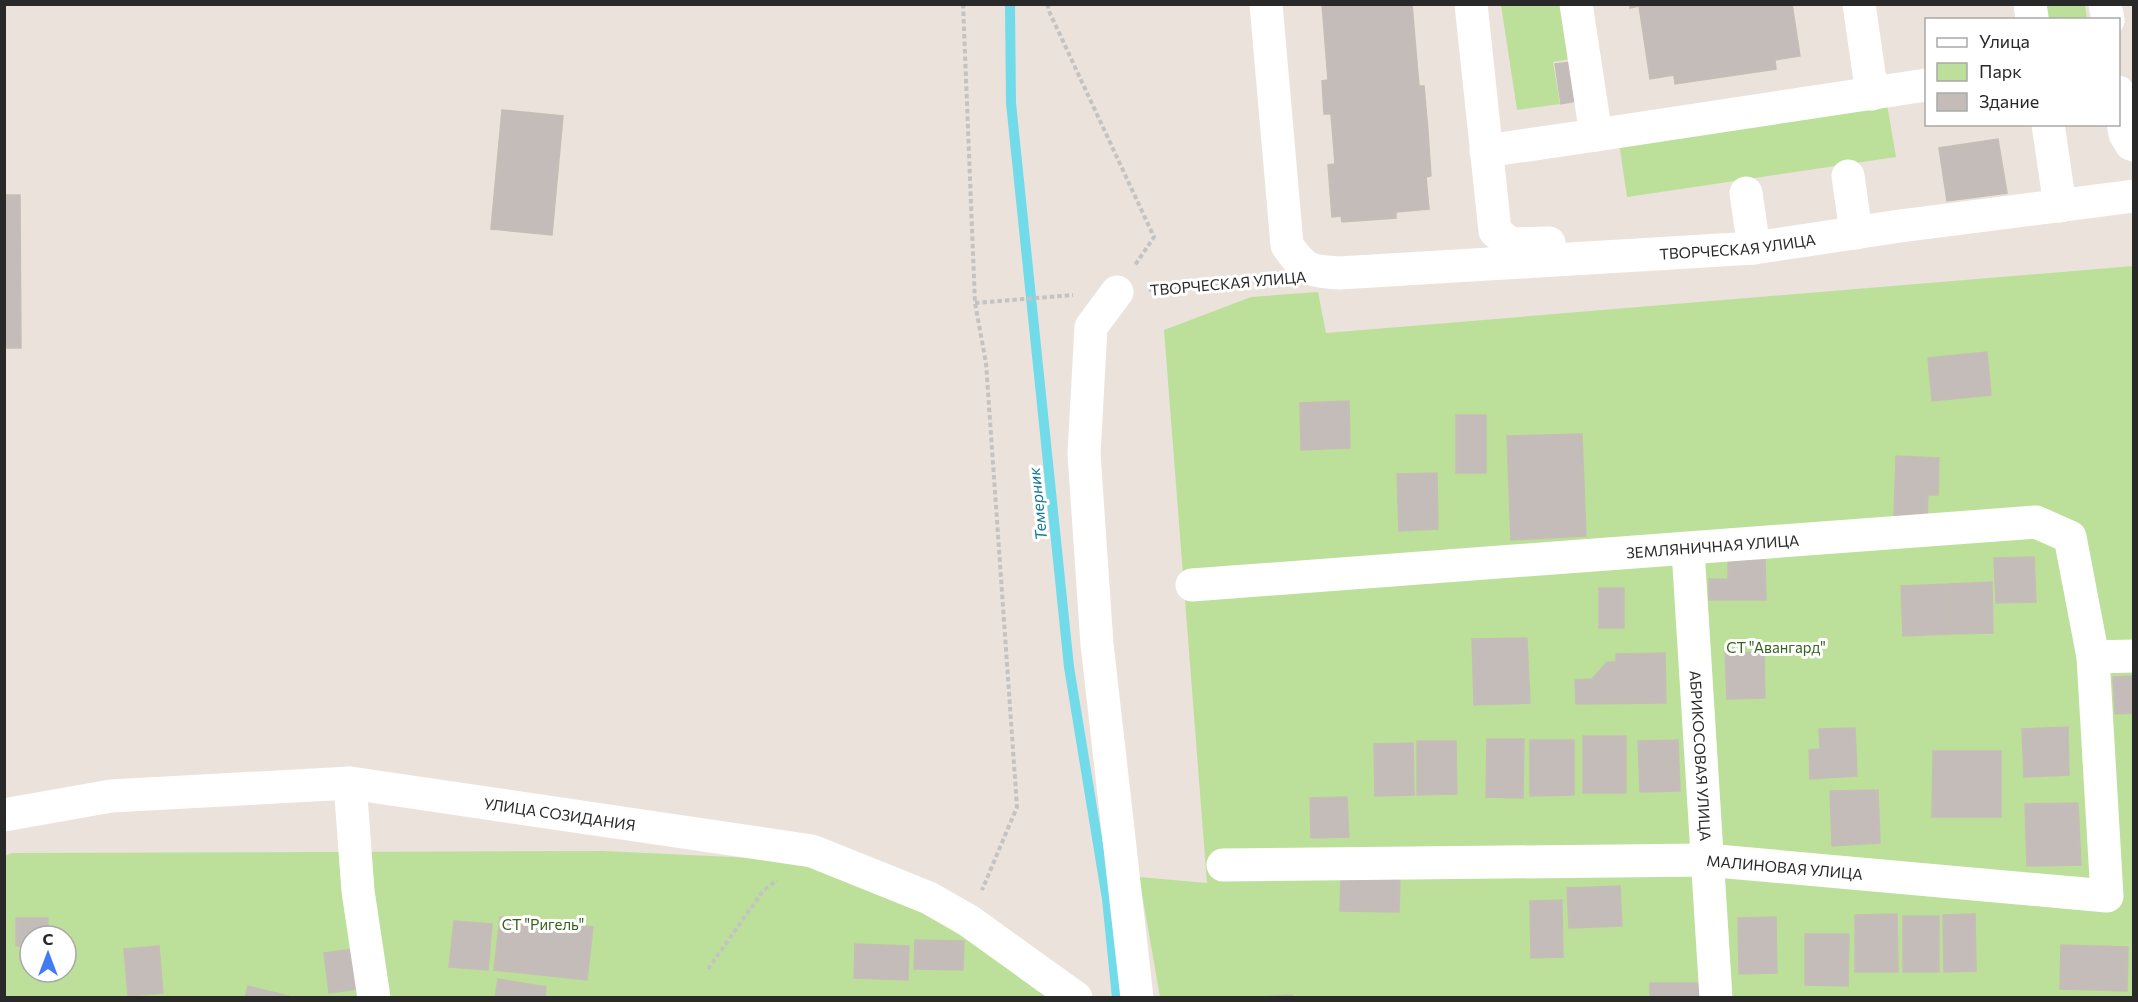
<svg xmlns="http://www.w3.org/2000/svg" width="2138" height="1002" font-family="Commissioner,sans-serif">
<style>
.green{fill:#bce09a;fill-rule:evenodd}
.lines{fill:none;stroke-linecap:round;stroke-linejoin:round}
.stream{stroke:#72dbe9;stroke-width:10}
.building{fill:#c3bcb8;stroke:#c6beb5;stroke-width:1.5}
.path{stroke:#c3c3c3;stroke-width:4;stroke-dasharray:4.5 3;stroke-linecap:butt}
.minor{stroke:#fff;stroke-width:33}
.labels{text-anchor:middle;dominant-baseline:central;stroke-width:6;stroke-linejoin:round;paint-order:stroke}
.street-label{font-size:15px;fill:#292929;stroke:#fff}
.park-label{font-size:15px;fill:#35631d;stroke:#fff}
.water-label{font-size:16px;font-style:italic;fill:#137a94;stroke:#fff}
</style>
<rect width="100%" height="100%" fill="#ebe2dc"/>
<path class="green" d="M 1501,5 L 1563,5 L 1571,59 L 1553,62 L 1560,104 L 1517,110 Z
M 2047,5 L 2085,5 L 2087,19 L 2049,19 Z
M 1887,104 L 1896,157 L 1627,197 L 1619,143 Z
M 2133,266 L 2133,997 L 1160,997 L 1139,877 L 1207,883 L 1164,330 L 1251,297 L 1318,292 L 1326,333 Z
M 603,851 L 817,861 L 969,921 L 1082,998 L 5,998 L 4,856 L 12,853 ZM 30,936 L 66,936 L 66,972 L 30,972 Z"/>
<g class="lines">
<path class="stream" d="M 1010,4 L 1011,103 L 1069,667 L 1107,899 L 1117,998"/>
</g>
<path class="building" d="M 1322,4 L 1412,4 L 1419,86 L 1424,86 L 1428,131 L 1431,176 L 1426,177 L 1429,209 L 1396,212 L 1396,218 L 1342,222 L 1341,216 L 1332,217 L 1328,165 L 1335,164 L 1331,114 L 1324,114 L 1322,81 L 1328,80 Z
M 1630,4 L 1792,4 L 1800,56 L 1775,60 L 1776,69 L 1675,84 L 1674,75 L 1650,79 L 1639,6 L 1630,8 Z
M 1572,62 L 1578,101 L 1561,104 L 1555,64 Z
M 502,110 L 563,116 L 552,235 L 491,229 Z
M 1998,139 L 2007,193 L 1947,201 L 1939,148 Z
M 4,195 L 20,195 L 21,348 L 4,348 Z
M 1987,352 L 1991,395 L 1932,401 L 1928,358 Z
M 1349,401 L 1350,448 L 1301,450 L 1300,403 Z
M 1456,415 L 1486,415 L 1486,473 L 1456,473 Z
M 1582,434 L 1586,536 L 1511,540 L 1507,436 Z
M 1896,456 L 1939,458 L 1938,495 L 1928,495 L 1927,518 L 1894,517 Z
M 1437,473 L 1438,529 L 1399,531 L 1397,474 Z
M 2034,557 L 2036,602 L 1996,603 L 1994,558 Z
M 1728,560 L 1765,560 L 1766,600 L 1709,600 L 1709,579 L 1728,579 Z
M 1992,582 L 1993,633 L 1950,634 L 1949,584 Z
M 1949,584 L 1950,634 L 1903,636 L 1901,586 Z
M 1599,588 L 1624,588 L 1624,628 L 1599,628 Z
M 1527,638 L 1530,703 L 1474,705 L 1472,639 Z
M 1764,652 L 1765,698 L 1727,699 L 1725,653 Z
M 1665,653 L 1666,703 L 1576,704 L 1575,680 L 1592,679 L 1607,662 L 1616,662 L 1616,654 Z
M 2134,676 L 2134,713 L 2115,714 L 2113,677 Z
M 2068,727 L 2069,775 L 2024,777 L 2022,729 Z
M 1855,728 L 1857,776 L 1810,779 L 1809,750 L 1820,749 L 1819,729 Z
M 1583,736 L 1626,736 L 1626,793 L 1583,793 Z
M 1487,739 L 1524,739 L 1523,798 L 1486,797 Z
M 1530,740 L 1574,740 L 1574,795 L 1530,796 Z
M 1678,740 L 1680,791 L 1640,792 L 1638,741 Z
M 1417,741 L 1456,741 L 1457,794 L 1417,795 Z
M 1413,743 L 1414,795 L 1375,796 L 1374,744 Z
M 1933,751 L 2001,751 L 2001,817 L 1932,817 Z
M 1878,790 L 1880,843 L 1832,846 L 1830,791 Z
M 1347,797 L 1349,837 L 1311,838 L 1310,798 Z
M 2078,803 L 2081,865 L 2027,866 L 2025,804 Z
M 1341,875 L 1400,876 L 1399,912 L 1340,911 Z
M 1620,886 L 1622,926 L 1569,928 L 1567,888 Z
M 1562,900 L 1563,957 L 1531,958 L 1530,901 Z
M 1897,914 L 1898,972 L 1855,972 L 1855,915 Z
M 1975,914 L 1976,971 L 1944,972 L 1943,915 Z
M 1903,916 L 1939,916 L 1939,972 L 1903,972 Z
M 500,917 L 593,927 L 587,980 L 494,970 Z
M 1776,917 L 1777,973 L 1739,974 L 1738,918 Z
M 16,918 L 48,918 L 48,936 L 30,936 L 30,946 L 16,946 Z
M 454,921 L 492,924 L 488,970 L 449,967 Z
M 1805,934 L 1849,934 L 1848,986 L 1805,985 Z
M 915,940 L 964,941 L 963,970 L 914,969 Z
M 855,944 L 909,946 L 908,980 L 854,978 Z
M 2061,945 L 2128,947 L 2127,991 L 2060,989 Z
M 159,946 L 163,993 L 128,996 L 124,949 Z
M 354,949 L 359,989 L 329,993 L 324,953 Z
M 498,979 L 546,987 L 545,998 L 495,998 Z
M 1650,983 L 1706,983 L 1706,998 L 1650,998 Z
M 248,986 L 289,996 L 289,998 L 245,998 Z
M 1292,995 L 1292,998 L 1243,998 Z"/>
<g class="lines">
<path class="path" d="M 963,4 L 975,303 L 986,363 L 1017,807 L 982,890
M 1048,4 L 1048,9 L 1154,237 L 1135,265
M 1149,290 L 1270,279
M 975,303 L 1073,295
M 708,969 L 763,891 L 777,880"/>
<g class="minor">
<path id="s1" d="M 1266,4 L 1287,245 C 1304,270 1309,271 1339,273 L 1754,248 L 1900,226 L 2134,196"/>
<path d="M 1471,4 L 1495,231 L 1510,244 L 1549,243"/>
<path d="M 1576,4 L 1596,135 L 1926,85"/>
<path d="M 1859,4 L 1872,94"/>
<path d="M 2030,4 L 2032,20"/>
<path d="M 2105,4 L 2108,20"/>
<path d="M 2118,92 L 2125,134 L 2131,144 L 2134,145"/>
<path d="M 2048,124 L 2060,206"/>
<path d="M 1486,151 L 1596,135"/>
<path d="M 1848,176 L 1856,233"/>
<path d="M 1746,193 L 1754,248"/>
<path d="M 1117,292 L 1091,327 L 1084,454 L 1097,644 L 1137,998"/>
<path id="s2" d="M 1688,550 L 1716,998"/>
<path id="s3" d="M 1192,585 L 2036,522 L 2070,537 L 2093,657 L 2134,656"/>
<path d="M 350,783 L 358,891 L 374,998"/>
<path id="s4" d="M 4,815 L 111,796 L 350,783 L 812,851 L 929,898 L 969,921 L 1076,998"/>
<path id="s5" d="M 1223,865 L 1706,860 L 2107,896 L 2093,657"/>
</g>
</g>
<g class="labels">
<g class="street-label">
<text stroke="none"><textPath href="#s1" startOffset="704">ТВОРЧЕСКАЯ УЛИЦА</textPath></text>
<text transform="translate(1228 283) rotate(-5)">ТВОРЧЕСКАЯ УЛИЦА</text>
<text stroke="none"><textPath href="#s3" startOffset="522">ЗЕМЛЯНИЧНАЯ УЛИЦА</textPath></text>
<text stroke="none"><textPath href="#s2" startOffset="206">АБРИКОСОВАЯ УЛИЦА</textPath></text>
<text stroke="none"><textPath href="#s4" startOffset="560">УЛИЦА СОЗИДАНИЯ</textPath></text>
<text stroke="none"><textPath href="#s5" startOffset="562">МАЛИНОВАЯ УЛИЦА</textPath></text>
</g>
<g class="park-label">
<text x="1776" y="647">СТ "Авангард"</text>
<text x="543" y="924">СТ "Ригель"</text>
</g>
<g class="water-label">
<text transform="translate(1037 504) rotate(-96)">Темерник</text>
</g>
</g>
<rect width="2138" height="1002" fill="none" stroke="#292929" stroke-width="12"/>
<rect x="1925" y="18" width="195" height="108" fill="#ffffff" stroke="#a9a9a9" stroke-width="1.5"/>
<rect x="1937" y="38" width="30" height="9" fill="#ffffff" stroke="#a9a9a9" stroke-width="1.5"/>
<text x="1979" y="48" font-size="18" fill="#292929">Улица</text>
<rect x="1937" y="63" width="30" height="18" fill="#bce09a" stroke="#a9a9a9" stroke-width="1.5"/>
<text x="1979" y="78" font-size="18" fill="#292929">Парк</text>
<rect x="1937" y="93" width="30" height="18" fill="#c3bcb8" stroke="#a9a9a9" stroke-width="1.5"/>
<text x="1979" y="108" font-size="18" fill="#292929">Здание</text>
<g transform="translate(48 954)"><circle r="28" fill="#ffffff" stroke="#a9a9a9" stroke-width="1.5"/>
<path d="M0-4.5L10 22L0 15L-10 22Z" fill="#417cf2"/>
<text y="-9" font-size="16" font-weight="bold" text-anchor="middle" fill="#292929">С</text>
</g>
</svg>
